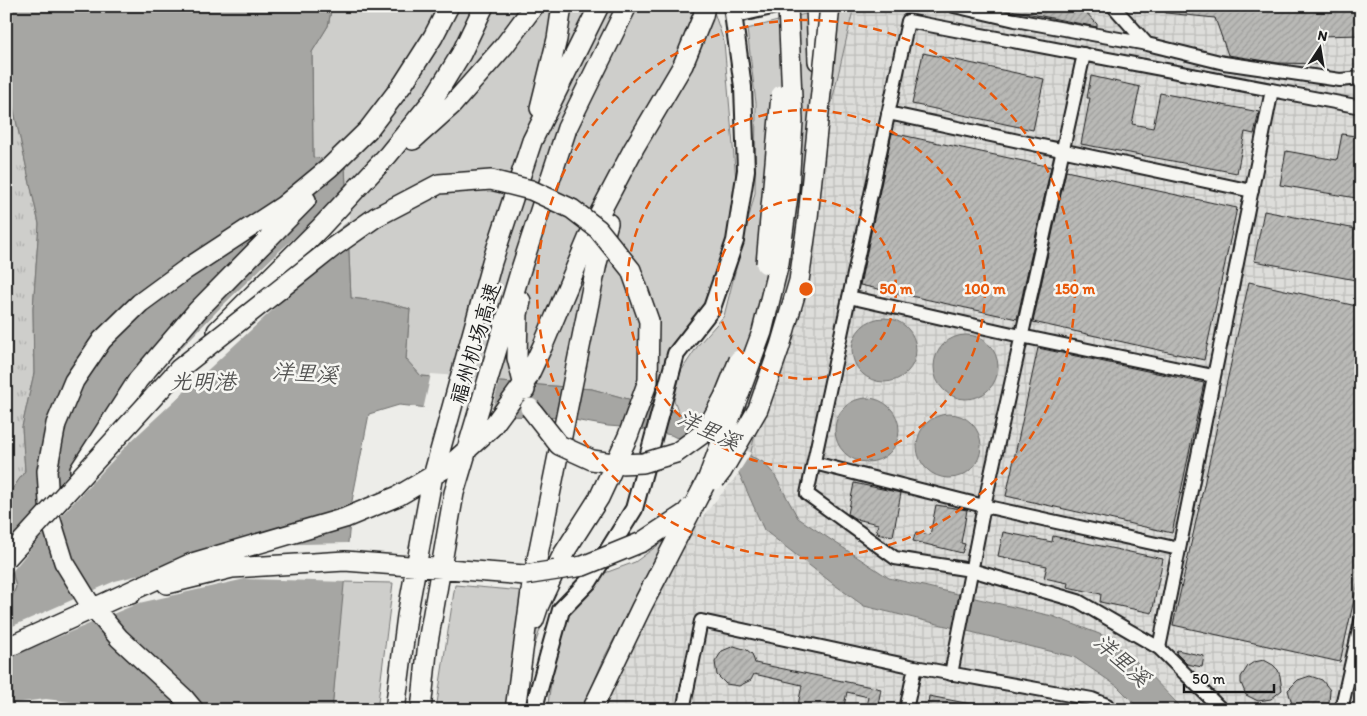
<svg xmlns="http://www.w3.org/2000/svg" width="1367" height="716" font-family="Itim,'LXGW WenKai TC',sans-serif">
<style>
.industrial{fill:url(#industrial-grid)}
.green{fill:#cececb;stroke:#757574}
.park{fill:url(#park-tufts);stroke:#757574}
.water{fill:#a6a6a3;stroke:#6f6f6d}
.pier{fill:#edede9}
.building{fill:url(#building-hatch);stroke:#1c1c1c}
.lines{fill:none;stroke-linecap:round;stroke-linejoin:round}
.minor-casing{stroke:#1c1c1c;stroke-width:16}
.major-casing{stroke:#1c1c1c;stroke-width:20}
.highway-casing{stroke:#1c1c1c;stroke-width:22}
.minor{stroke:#f6f6f2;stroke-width:12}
.major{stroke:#f6f6f2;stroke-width:16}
.highway{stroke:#f6f6f2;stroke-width:19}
.highway-bridge-casing{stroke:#1c1c1c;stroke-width:22;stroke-linecap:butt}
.highway-bridge{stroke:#f6f6f2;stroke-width:19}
.ring{fill:none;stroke:#e8590c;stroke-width:2.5;stroke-dasharray:9 6}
.labels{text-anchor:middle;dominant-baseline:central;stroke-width:5;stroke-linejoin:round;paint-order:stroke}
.street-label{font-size:21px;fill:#1c1c1c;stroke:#f6f6f2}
.water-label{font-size:22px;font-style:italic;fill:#535352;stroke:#f6f6f2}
.centre{fill:#e8590c;stroke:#f6f6f2;stroke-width:2.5}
.ring-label{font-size:15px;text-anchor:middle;font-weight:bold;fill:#e8590c;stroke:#f6f6f2;stroke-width:5;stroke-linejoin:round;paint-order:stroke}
</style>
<defs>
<pattern id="industrial-grid" width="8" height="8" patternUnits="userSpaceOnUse" patternTransform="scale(1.25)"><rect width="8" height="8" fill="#ddddda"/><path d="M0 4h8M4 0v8" fill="none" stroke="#bdbdba"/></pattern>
<pattern id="park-tufts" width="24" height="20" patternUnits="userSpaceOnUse" patternTransform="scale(1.25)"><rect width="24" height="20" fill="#cececb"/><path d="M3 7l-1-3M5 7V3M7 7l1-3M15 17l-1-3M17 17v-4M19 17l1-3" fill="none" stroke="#b0b0ae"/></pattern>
<pattern id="building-hatch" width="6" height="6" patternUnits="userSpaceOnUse" patternTransform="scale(1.25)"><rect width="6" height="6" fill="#b9b9b6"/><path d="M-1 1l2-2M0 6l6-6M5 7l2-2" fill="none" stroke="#9e9e9c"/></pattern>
</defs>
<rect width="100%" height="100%" fill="#edede9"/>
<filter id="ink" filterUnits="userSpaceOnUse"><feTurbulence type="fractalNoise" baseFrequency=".02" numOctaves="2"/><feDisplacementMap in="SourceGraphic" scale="10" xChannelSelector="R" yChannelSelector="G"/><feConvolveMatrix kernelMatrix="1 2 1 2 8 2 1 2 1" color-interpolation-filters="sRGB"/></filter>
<g filter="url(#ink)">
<path class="industrial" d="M 854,6 L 1361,6 L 1361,655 L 1348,710 L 1186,710 L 1137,662 L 1102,635 L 1052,616 L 889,578 L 798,518 L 750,456 Z
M 739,473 L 764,530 L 864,606 L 1074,657 L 1117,686 L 1140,710 L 605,710 L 613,690 L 659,597 L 687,535 Z"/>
<path class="green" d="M 332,6 L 712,6 L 724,42 L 736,180 L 721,272 L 702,312 L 669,348 L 653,406 L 592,389 L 421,376 L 406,360 L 410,309 L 383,302 L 351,298 L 345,166 L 313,157 L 312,52 L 328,26 Z
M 836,6 L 854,6 L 750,456 L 679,413 L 674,400 L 681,371 L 699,344 L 724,316 L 755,193 L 756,103 L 747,29 Z
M 668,538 L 605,656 L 582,710 L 547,710 L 554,663 L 569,609 L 594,577 L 635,562 Z
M 343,582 L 393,583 L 377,710 L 332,710 Z
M 560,584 L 549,604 L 512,710 L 436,710 L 455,585 L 523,591 Z"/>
<path class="park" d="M 6,75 L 39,224 L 33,309 L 34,373 L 22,427 L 25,471 L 6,498 Z
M 6,547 L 16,587 L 6,613 Z"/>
<path class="water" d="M 6,6 L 332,6 L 328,26 L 312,52 L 313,157 L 345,165 L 351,298 L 383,302 L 410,309 L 406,359 L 421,376 L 592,389 L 679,413 L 750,456 L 763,462 L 774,474 L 798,518 L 889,578 L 1052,616 L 1102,635 L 1137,662 L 1184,710 L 1141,710 L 1117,686 L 1074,657 L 864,606 L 832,583 L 764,530 L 739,473 L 733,466 L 671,435 L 636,428 L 608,426 L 563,418 L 509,416 L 399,405 L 369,414 L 352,501 L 332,710 L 6,710 L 6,613 L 16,587 L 6,547 L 6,498 L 25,471 L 22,427 L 34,373 L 33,309 L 39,224 L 6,75 Z
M852 350a32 32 0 1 1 64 0a32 32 0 1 1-64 0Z
M934 367a32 32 0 1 1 64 0a32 32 0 1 1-64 0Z
M835 430a32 32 0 1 1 64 0a32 32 0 1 1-64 0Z
M917 446a32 32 0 1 1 64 0a32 32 0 1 1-64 0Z"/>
<path class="pier" d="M 349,185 L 350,220 L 331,235 L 330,240 L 351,227 L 351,248 L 293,291 L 129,443 L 33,546 L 10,574 L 6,557 L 6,544 L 30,517 L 158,372 L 222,306 L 275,255 L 329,207 Z
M 431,374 L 500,379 L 490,417 L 423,410 Z
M 698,422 L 751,453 L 737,475 L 731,468 L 677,441 L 696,426 Z
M 347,543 L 350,543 L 346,582 L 245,579 L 139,603 L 6,659 L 6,629 L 115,581 L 260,545 Z
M 46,699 L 112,707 L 119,710 L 6,710 L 6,704 Z"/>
<path class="building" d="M 991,6 L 1080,6 L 1097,24 L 1097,27 Z
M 1166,6 L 1361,6 L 1361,35 L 1319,36 L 1322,64 L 1278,63 L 1228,55 L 1215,18 L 1166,13 Z
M 923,53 L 1044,79 L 1033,130 L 912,104 Z
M 1091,76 L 1140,87 L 1132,124 L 1153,128 L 1160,93 L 1259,112 L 1254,134 L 1245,132 L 1237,173 L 1081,144 L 1090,98 L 1087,98 Z
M 892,133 L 1051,167 L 1017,319 L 860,285 Z
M 1342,134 L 1361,137 L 1361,169 L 1356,198 L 1280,185 L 1286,151 L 1337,160 Z
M 1066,171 L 1237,208 L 1204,360 L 1033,322 Z
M 1264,211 L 1361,230 L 1361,281 L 1254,261 Z
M 1249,282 L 1361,307 L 1361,569 L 1340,662 L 1173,625 Z
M 1038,348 L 1204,383 L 1172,533 L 1006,496 Z
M 854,483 L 901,493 L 893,536 L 876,533 L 878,524 L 856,519 L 848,514 Z
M 936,505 L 967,510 L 961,543 L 965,544 L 962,553 L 913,541 L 916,532 L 930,535 Z
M 1003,532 L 1052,542 L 1053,536 L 1163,559 L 1152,613 L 1100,602 L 1101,594 L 1067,587 L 1068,583 L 1044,578 L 1047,566 L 998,556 Z
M 734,646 L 747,650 L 752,654 L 755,663 L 881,689 L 877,710 L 865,710 L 868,697 L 847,692 L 843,710 L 797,710 L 802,685 L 754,674 L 751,680 L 739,686 L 726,684 L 717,675 L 715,662 L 722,651 Z
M 1177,650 L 1204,656 L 1202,667 L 1187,664 L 1176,653 Z
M 1264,660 L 1273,665 L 1278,670 L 1280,676 L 1282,690 L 1271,699 L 1258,701 L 1246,695 L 1241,683 L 1241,677 L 1248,666 L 1254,662 Z
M 1310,676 L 1322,680 L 1330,690 L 1329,703 L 1325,710 L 1296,710 L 1292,704 L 1288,690 L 1298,680 Z
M 929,696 L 976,705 L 976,710 L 927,710 Z"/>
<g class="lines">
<g class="minor-casing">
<path id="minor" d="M 954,6 L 1015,20 L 1147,44
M 1113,6 L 1147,44 L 1224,63 L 1340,80 L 1361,78
M 732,17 L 781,6
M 888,113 L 1252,191
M 849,297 L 1021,336 L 1213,376
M 814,463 L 984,506 L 1179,549
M 1159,648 L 1272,90
M 951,674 L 984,506 L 1084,54
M 683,710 L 701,621 L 915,667 L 1092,699 L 1107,705 L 1110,710
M 906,710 L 915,667
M 1222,710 L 1159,648 L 1078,601 L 971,570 L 895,558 L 807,494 L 908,21 L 1361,107
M 1341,710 L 1361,621"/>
</g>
<g class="major-casing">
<path id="major" d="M 537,710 L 536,700 L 561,610 L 589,581 L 634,509 L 676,354 L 712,308 L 735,241 L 746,170 L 743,87 L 732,6"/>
</g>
<g class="highway-casing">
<path id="highway" d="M 816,6 L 818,61
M 540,108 L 557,39 L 562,6
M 413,140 L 452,105 L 504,46 L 534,6
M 521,301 L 518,314 L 517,358 L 525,390
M 217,331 L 320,228 L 388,155 L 432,101 L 461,54 L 484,6
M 80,470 L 138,380 L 197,311 L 306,200
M 167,584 L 232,568 L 345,561 L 525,575
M 118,597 L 192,563 L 345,518 L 398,496 L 449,466 L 492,427 L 527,379 L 544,343 L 595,222 L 634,148 L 683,65 L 703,16 L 705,6
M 534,620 L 539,605 L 561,558
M 6,648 L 118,597 L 131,594
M 194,710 L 184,698 L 119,638 L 88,601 L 64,562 L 50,517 L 47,471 L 56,424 L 74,381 L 102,340 L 140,303 L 185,270 L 283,206 L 329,168 L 368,130 L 403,84 L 433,37 L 449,6
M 395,710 L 407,616 L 432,480 L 492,262 L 532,141 L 599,6
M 421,710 L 428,642 L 454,493 L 521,269 L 567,128 L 627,6
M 515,710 L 532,584 L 597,263 L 608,223"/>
</g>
<use href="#minor" class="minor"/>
<use href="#major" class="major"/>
<use href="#highway" class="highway"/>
<g class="highway-bridge-casing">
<path id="highway-bridge" d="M 766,264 L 781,95
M 530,408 L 559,445 L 592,460 L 619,464 L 643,463 L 676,453 L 705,432 L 724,397 L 739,360
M 715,480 L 722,471 L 758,409 L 780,346 L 799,281 L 808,217 L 830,6
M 6,559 L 179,369 L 332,248 L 376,217 L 439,184 L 491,180 L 531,190 L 572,209 L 598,229 L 631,270 L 649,321 L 648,381 L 628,436 L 599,498 L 562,556
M 525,575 L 583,566 L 642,542 L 686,513 L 690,508
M 592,710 L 641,608 L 708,478 L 762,332 L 779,263 L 789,188 L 793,121 L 788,6"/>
</g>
<use href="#highway-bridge" class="highway-bridge"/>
</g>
</g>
<g class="ring">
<circle cx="806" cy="289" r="90"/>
<circle cx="806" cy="289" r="179"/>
<circle cx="806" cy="289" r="269"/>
</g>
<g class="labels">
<g class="street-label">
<text transform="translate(475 343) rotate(-73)">福州机场高速</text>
</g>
<g class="water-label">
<text transform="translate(305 373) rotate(4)">洋里溪</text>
<text x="203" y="381">光明港</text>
<text transform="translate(709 430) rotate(25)">洋里溪</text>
<text transform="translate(1122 660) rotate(42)">洋里溪</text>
</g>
</g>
<circle cx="806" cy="289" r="8" class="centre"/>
<g class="ring-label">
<text x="896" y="294">50 m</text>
<text x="985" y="294">100 m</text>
<text x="1075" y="294">150 m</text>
</g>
<rect width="1367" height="716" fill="none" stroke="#f6f6f2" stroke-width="25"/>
<rect x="12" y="12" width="1342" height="691" fill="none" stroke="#1c1c1c" stroke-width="2" filter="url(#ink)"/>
<g transform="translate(1320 48) rotate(12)" stroke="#f6f6f2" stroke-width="4" paint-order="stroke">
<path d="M0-4L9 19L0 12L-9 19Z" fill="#1c1c1c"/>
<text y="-8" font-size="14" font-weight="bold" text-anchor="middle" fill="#1c1c1c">N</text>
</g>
<path d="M1184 684v8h90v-8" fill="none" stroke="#1c1c1c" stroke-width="2.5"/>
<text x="1192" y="684" font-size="15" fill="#1c1c1c" stroke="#f6f6f2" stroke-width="4" paint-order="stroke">50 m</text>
</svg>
